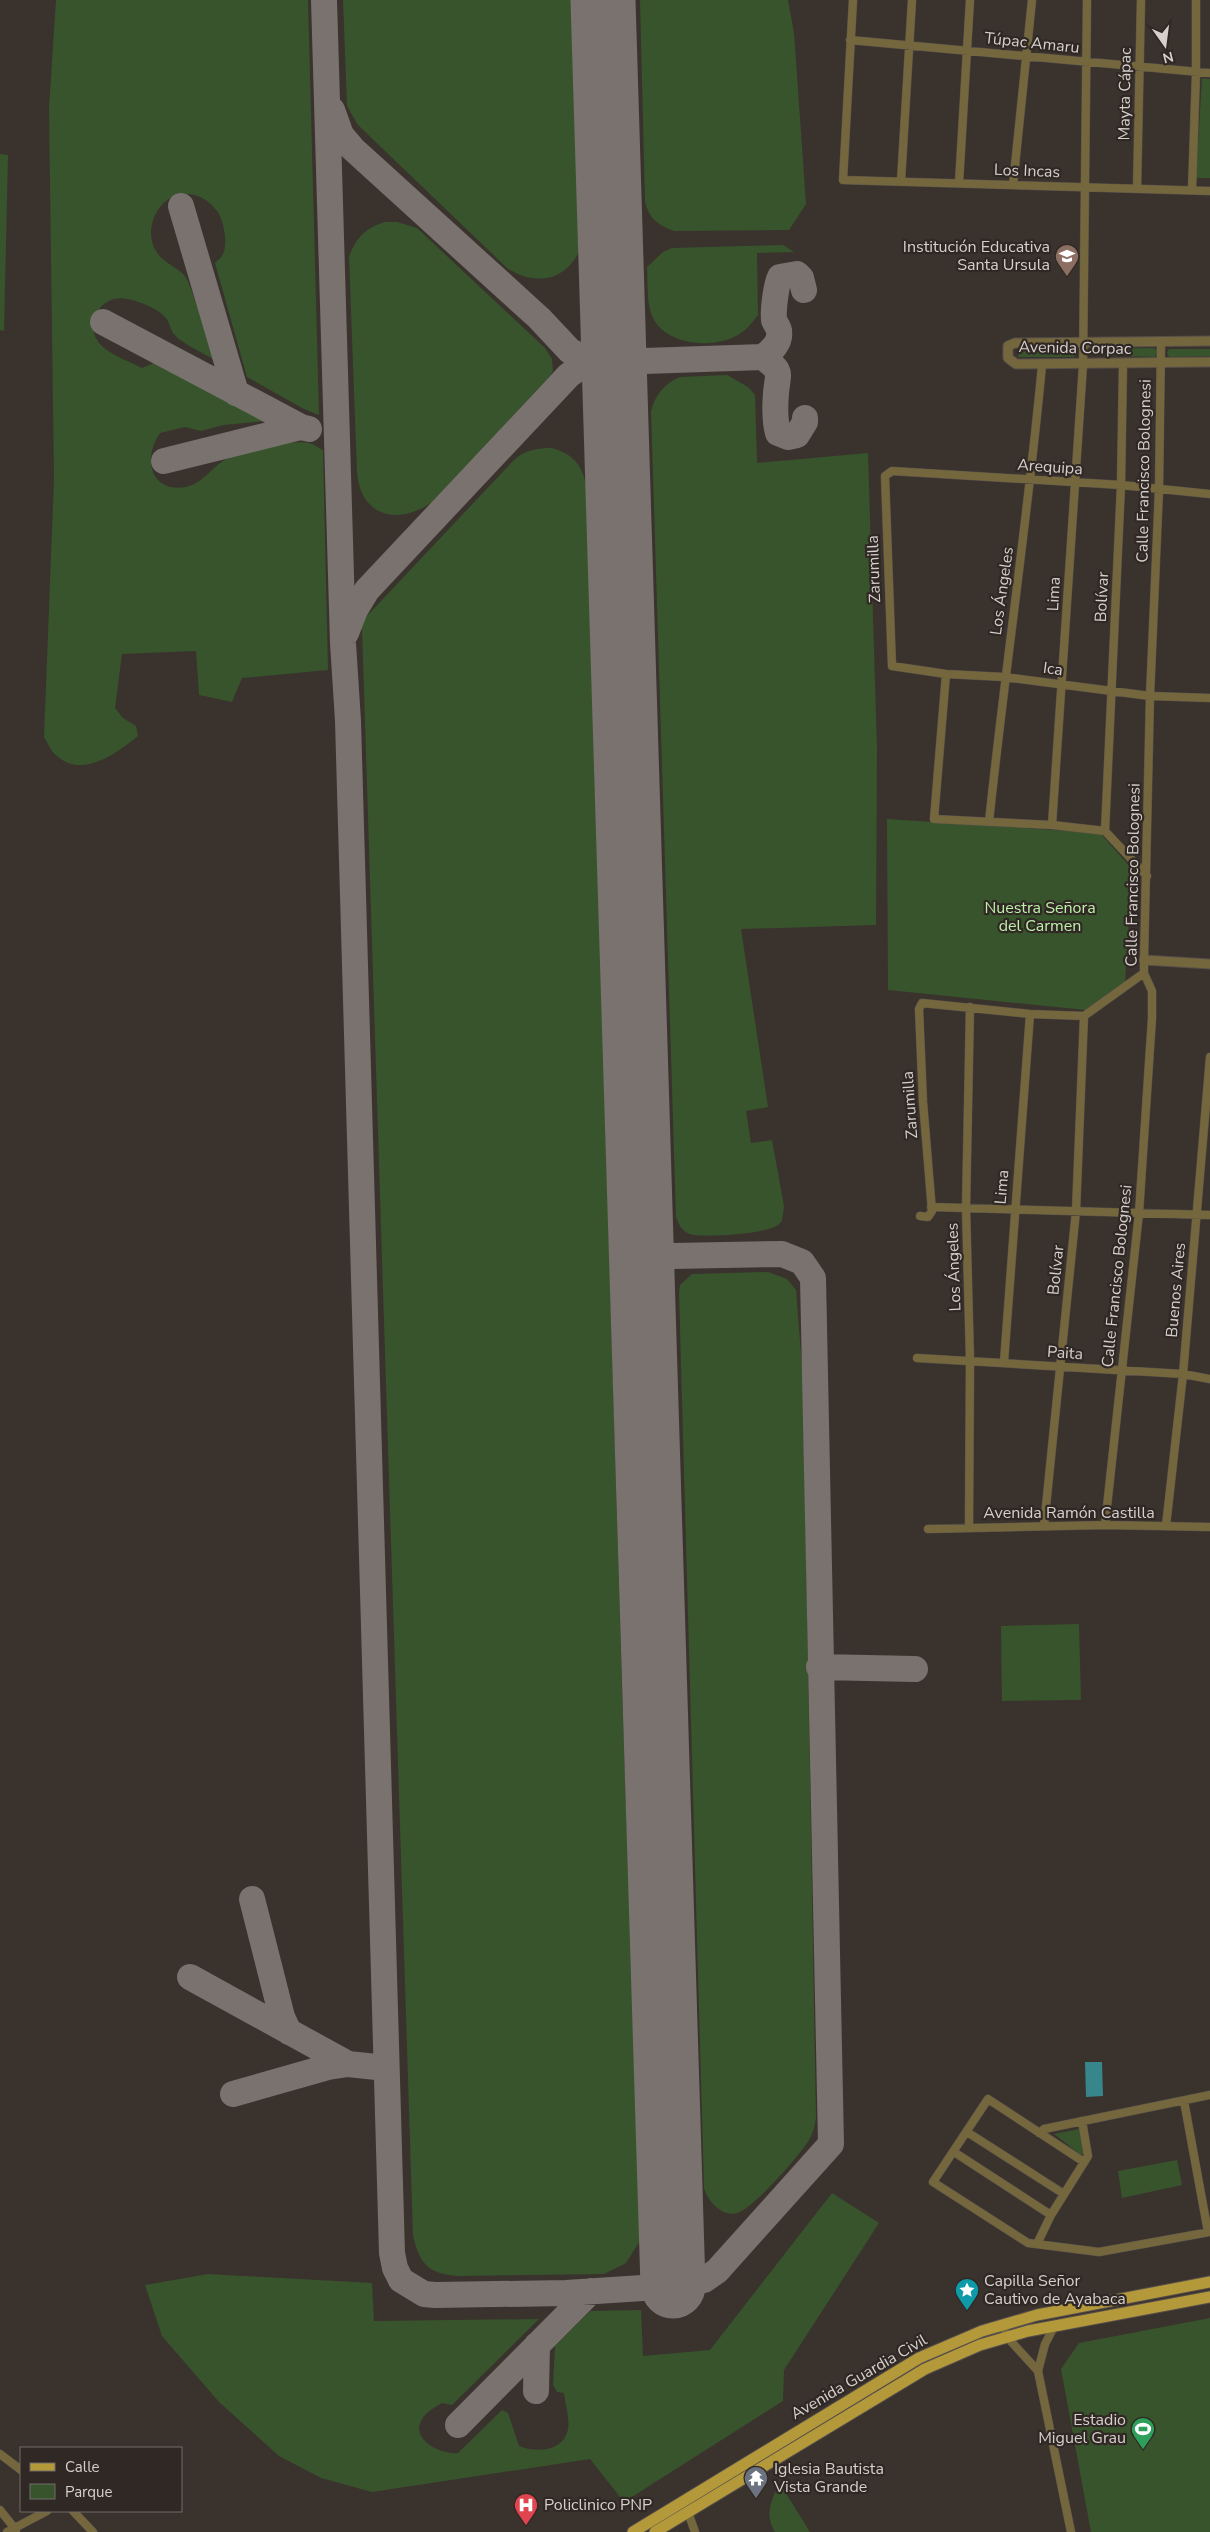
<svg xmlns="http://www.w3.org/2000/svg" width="1210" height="2532" font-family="'Nunito Sans',sans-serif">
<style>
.green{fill:#38542c}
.water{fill:#36868c}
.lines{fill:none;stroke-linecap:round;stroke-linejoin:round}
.taxiway{stroke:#79726e;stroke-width:26}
.runway{stroke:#79726e;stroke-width:65}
.minor-casing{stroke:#564e4a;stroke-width:9}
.tertiary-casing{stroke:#564e4a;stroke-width:11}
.primary-casing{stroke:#564e4a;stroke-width:13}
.minor{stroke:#74673d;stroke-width:8}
.tertiary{stroke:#74673d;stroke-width:9}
.primary{stroke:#b3993a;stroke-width:11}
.labels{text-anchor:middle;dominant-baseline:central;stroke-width:4.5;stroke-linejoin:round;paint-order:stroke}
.street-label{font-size:16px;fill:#d6d0cd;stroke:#302824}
.poi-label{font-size:16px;fill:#d6d0cd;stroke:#302824;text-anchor:start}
.park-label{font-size:16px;fill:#bdf0a9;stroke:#302824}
</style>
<rect width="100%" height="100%" fill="#3a322d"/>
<path class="green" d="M 56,0 L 308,0 L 319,415 L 304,409 L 247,377 L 215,263 C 218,260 222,257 223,254 C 228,244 224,220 217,211 C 209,201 201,195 188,194 C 159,192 142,229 156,251 C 163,263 177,267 185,276 C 192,285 208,344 213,359 C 203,353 181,343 174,334 C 170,330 170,322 165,317 C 157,308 139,301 127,299 C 102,293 83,323 99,343 C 109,355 129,361 142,368 L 154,363 L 266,421 L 223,425 L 201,431 L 185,427 L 160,433 C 143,457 149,493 186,487 C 201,484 211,469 223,461 C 238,451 292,439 309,443 C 314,444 319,448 323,450 L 328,670 L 242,678 L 232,702 L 199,695 L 196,651 L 122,654 L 115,708 L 123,718 L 136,726 L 138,736 C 117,753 82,779 57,756 C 51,752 48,743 44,737 L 54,479 L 49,108 Z
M 343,0 L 572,0 L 580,249 C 566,282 535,286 507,268 L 358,125 L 347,106 Z
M 640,0 L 788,0 L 794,33 L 806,204 L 789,230 L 674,231 C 658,225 649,219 645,201 Z
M 1202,78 L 1210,79 L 1210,178 L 1196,178 Z
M 0,154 L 8,155 L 4,331 L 0,330 Z
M 385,222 L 397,222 L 417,228 L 545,348 L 552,359 L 553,371 L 550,376 L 432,502 C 399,526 360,517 357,472 L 349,257 C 355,239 366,227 385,222 Z
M 783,245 L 794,252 L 757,253 L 758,315 C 752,323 746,331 736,336 C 712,349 666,345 653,318 C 646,304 648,282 647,267 L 663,252 L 672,248 Z
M 1019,348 L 1074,349 L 1077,353 L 1074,357 L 1018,357 Z
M 1154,348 L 1157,351 L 1155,357 L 1092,355 L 1094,349 Z
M 1169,349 L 1210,349 L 1210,356 L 1169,357 L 1167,353 Z
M 727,375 L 748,387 L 755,395 L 757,463 L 868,453 L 877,749 L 876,925 L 741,929 L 768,1107 L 746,1111 L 751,1143 L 772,1140 L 784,1206 L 782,1221 L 778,1225 C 766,1234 710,1237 694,1235 C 684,1234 679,1226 676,1217 L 651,411 C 655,395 665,383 680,377 Z
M 552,448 C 575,454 584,468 587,491 L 622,1690 L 641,2239 L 626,2263 L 604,2274 L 456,2276 C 427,2273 420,2263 413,2236 L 362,627 L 365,618 L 513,461 C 524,450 537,448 552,448 Z
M 887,819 L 1100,833 L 1132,869 L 1125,983 L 1086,1010 L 888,990 Z
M 768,1272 L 787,1279 L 796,1290 L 803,1379 L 816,2118 C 815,2127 812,2136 807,2143 C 797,2158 752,2210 737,2213 C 721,2217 708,2201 704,2188 L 679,1292 L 680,1285 L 692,1274 Z
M 1079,1624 L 1081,1700 L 1002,1701 L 1001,1626 Z
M 1079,2129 L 1085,2153 L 1081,2155 L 1054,2134 Z
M 1177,2160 L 1182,2185 L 1122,2198 L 1118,2171 Z
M 832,2193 L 879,2223 L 784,2370 L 783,2401 L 624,2502 L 590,2459 L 372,2492 L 321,2478 L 279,2456 L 219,2402 L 162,2336 L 145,2285 L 208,2274 L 372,2283 L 374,2321 L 539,2319 L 452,2405 L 442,2403 C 434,2408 423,2413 420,2424 C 414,2442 444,2455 458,2453 L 502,2410 L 508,2413 L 519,2446 C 535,2453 564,2452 568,2429 C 570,2419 565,2403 564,2393 L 557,2392 L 553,2385 L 555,2346 L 590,2311 L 641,2310 L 643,2356 L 710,2350 Z
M 1210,2318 L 1210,2532 L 1091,2532 L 1061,2369 L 1079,2343 Z
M 782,2487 L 810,2532 L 775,2532 C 766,2518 769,2504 777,2489 Z"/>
<path class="water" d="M 1085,2062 L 1102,2062 L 1103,2096 L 1086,2097 Z"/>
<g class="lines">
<path class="taxiway" d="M 324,0 L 343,643 L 348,721 L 392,2253 L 395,2268 L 401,2280 L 424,2294 L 435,2295 L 566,2293 L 673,2286 L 704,2280 L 717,2271 L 831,2144 L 813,1278 L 802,1262 L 782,1254 L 672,1256 L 656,1263 L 642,1276
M 332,110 L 341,135 L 353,149 L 539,318 L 570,351 L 590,361 L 614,362 L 763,357 C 771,351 781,343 779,331 C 779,327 775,324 774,320 C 773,310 776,285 780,277 L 797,274 L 801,278 L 804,290
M 181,206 L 236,393
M 103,322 L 301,427
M 763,357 C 783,373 778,371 776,393 C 775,405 775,422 778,433 L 788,437 L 797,435 L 805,422 L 805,418
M 164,461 L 301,427 L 309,429
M 346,633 L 355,610 L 367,590 L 569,375 L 590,361
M 641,1229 L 655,1250 L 672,1256
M 819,1667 L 915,1669
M 252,1899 L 282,2017 L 289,2032
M 190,1977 L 348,2064
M 233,2094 L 328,2067 L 348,2064 L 386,2068
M 536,2391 L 537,2345
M 458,2425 L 591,2291"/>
<path class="runway" d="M 603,0 L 673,2286"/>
<g class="minor-casing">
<path id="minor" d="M 853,0 L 843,180 L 1210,191
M 850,40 L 1210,73
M 901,181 L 912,0
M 959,183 L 970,0
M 1013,185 L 1032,0
M 1137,189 L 1141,0
M 1192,190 L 1196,73 L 1196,0
M 1210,494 L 1121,485 L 892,471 L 885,476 L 892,666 L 946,674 L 1004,677 L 1150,696 L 1210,698
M 946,674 L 934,819 L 1052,825 L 1105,831 L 1147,876
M 989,822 C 1005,669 1028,517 1042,365
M 1052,825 L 1083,365 L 1087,0
M 1105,831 L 1121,485 L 1123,364
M 931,1207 L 1210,1215
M 920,1216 L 928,1217 L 932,1211 L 923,1102 L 919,1009 L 922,1003 L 1030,1014 L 1084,1016 L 1144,973
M 917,1358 L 1183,1374 L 1210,1379
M 1004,1362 L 1030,1014
M 1105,1525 L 1139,1213 L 1152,1018 L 1152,991 L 1144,973 L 1144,960 L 1150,696 L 1159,490 L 1161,343
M 1044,1526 L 1076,1211 L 1084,1016
M 1166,1526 L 1183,1374 L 1210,1057
M 969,1527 L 970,1360 L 966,1208 L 970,1007
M 928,1529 L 1105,1525 L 1210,1527
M 1184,2101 L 1208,2232
M 967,2132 L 1064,2194
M 1039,2133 L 1044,2129 L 1210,2095
M 954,2152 L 1051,2215
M 1084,2162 L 988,2099 L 933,2182 L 1028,2243 L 1099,2252 L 1210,2232
M 1037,2244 L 1051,2215 L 1088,2156 L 1082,2121
M 1003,2325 L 1007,2337 L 1038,2371
M 1055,2325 L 1045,2344 L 1038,2371 L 1071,2532
M 0,2454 L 21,2470
M 0,2510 L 16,2530
M 73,2511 L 93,2532
M 688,2512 L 695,2532
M 7,2532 L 47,2511"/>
</g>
<g class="tertiary-casing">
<path id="tertiary" d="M 1210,341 L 1015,343 L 1008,346 L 1008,358 L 1016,364 L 1210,362
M 1144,960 L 1210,964"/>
</g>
<g class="primary-casing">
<path id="primary" d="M 633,2532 L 919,2358 L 982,2331 L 1037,2315 L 1210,2282
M 655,2532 L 925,2369 L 980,2345 L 1028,2331 L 1210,2297"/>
</g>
<use href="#minor" class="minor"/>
<use href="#tertiary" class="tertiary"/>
<use href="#primary" class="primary"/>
</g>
<defs>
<g id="school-pin" transform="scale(1.25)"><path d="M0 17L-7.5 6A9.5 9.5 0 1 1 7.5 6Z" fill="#8d6e63" stroke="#302824"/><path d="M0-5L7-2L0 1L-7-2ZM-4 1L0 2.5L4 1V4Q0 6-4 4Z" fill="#fff"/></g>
<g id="sight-pin" transform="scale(1.25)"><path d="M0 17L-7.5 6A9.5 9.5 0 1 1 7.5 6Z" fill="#0f9aa8" stroke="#302824"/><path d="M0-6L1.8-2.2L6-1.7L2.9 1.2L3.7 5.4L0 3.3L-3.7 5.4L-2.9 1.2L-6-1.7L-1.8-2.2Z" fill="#fff"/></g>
<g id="stadium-pin" transform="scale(1.25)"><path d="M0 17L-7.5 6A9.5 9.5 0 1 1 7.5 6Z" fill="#2e9e5b" stroke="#302824"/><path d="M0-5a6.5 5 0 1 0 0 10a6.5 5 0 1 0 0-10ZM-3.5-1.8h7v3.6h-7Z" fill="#fff"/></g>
<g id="temple-pin" transform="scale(1.25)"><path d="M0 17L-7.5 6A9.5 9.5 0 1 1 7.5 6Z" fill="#6b7280" stroke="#302824"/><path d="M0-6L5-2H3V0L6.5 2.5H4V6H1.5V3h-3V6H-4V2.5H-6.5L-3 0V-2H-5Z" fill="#fff"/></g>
<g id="hospital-pin" transform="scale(1.25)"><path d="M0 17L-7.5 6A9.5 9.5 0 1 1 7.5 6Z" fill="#e0444e" stroke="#302824"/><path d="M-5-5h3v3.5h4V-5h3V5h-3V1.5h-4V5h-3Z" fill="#fff"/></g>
</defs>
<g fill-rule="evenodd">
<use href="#school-pin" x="1067" y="256"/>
<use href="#sight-pin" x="967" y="2290"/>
<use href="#stadium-pin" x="1143" y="2429"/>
<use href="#temple-pin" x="756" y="2478"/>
<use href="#hospital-pin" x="526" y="2505"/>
</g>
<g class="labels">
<g class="street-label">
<text transform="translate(1032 43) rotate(6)">Túpac Amaru</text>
<text transform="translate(1125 94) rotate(-89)">Mayta Cápac</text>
<text transform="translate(1027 171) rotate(2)">Los Incas</text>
<text transform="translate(1075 348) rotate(1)">Avenida Corpac</text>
<text transform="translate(1050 467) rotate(4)">Arequipa</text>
<text transform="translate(1144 471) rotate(-89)">Calle Francisco Bolognesi</text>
<text transform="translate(874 569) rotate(-92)">Zarumilla</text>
<text transform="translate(1002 591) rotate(-82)">Los Ángeles</text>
<text transform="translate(1054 594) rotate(-87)">Lima</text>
<text transform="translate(1102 597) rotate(-87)">Bolívar</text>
<text transform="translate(1053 669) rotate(7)">Ica</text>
<text transform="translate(1133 875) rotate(-89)">Calle Francisco Bolognesi</text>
<text transform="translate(910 1105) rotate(-94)">Zarumilla</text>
<text transform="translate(1002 1187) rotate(-85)">Lima</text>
<text transform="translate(954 1267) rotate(-92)">Los Ángeles</text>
<text transform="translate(1056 1270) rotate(-84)">Bolívar</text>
<text transform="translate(1117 1276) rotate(-84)">Calle Francisco Bolognesi</text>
<text transform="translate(1176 1290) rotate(-85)">Buenos Aires</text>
<text transform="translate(1065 1353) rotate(4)">Paita</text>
<text x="1069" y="1513">Avenida Ramón Castilla</text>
<text transform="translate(859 2377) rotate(-30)">Avenida Guardia Civil</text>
</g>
<g class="poi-label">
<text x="1050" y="247" text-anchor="end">Institución Educativa<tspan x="1050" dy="18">Santa Ursula</tspan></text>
<text x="984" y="2281">Capilla Señor<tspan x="984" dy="18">Cautivo de Ayabaca</tspan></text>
<text x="1126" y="2420" text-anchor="end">Estadio<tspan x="1126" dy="18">Miguel Grau</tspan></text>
<text x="774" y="2469">Iglesia Bautista<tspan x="774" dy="18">Vista Grande</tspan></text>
<text x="544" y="2505">Policlinico PNP</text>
</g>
<g class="park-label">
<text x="1040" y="908">Nuestra Señora<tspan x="1040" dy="18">del Carmen</tspan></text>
</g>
</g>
<rect x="20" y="2447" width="162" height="65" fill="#302824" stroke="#726b68"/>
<rect x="30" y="2463" width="25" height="8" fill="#b3993a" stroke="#726b68"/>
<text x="65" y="2472" font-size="15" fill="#d6d0cd">Calle</text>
<rect x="30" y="2484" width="25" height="15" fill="#38542c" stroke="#726b68"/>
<text x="65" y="2497" font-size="15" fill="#d6d0cd">Parque</text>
<g transform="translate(1165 45) rotate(166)" stroke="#302824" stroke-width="4" paint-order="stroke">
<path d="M0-4L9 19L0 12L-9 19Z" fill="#d6d0cd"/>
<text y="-8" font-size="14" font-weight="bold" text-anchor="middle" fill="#d6d0cd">N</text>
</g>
</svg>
